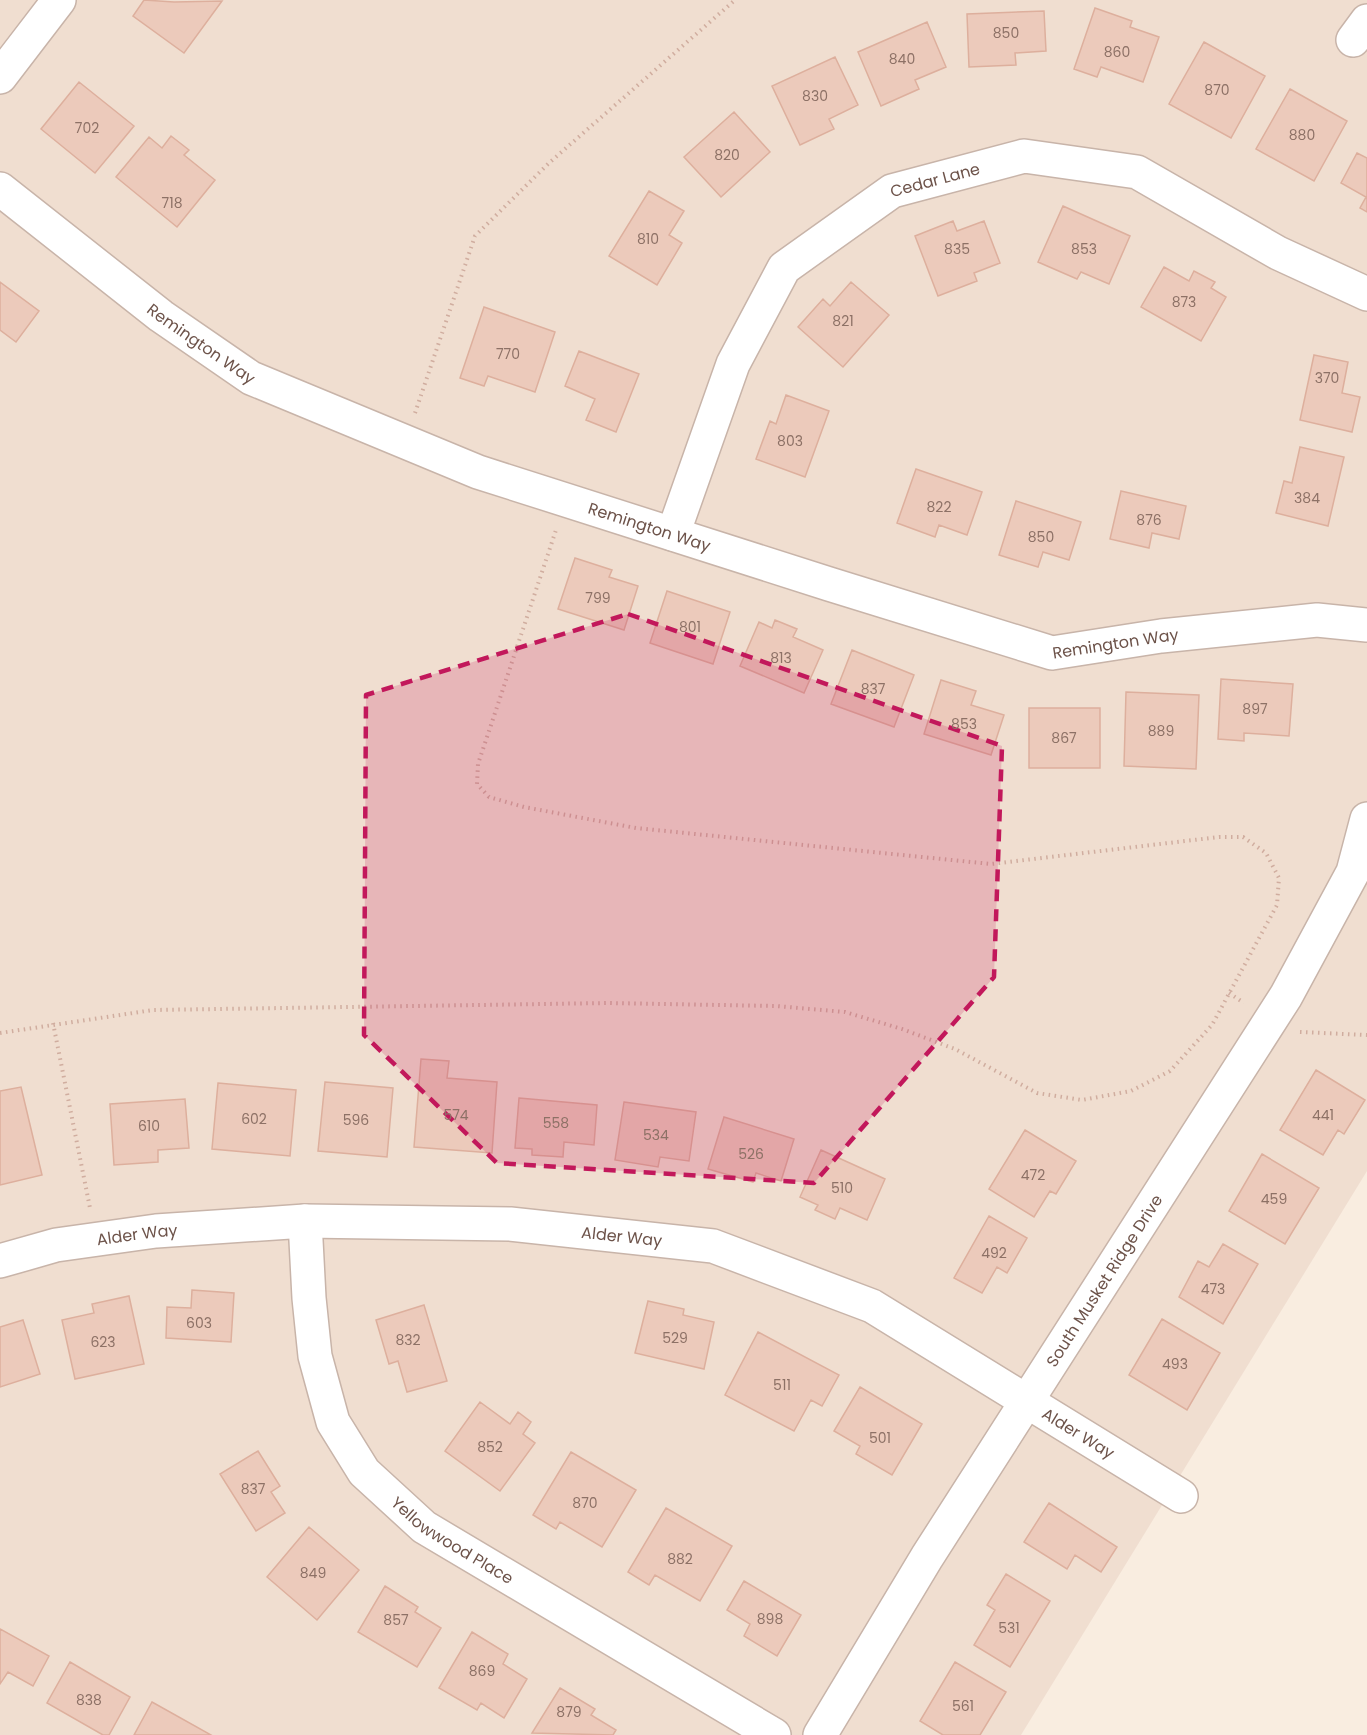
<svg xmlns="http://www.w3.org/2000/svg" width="1367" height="1735" font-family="Poppins,sans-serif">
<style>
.residential{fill:#f0ded0}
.building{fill:#eccabb;stroke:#ddaf9d;stroke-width:1.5}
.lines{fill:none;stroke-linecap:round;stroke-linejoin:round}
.minor-casing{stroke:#c8b4a9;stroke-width:36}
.path{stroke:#d0ad9f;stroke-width:4;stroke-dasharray:1.5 4.5;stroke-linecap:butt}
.minor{stroke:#fff;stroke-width:33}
.marked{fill:#c2185b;fill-opacity:0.2;stroke:#c2185b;stroke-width:4.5;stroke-dasharray:12 8;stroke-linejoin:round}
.labels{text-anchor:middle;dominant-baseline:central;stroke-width:4.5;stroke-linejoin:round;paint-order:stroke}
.number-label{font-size:14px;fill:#8d7166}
.street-label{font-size:16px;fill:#6d534a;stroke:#fdf2e6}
</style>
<rect width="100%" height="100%" fill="#f9ede0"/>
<path class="residential" d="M 0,0 L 1367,0 L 1367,1171 L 1021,1735 L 0,1735 Z"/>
<path class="building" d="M 144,0 L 174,2 L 222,1 L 184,53 L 133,16 Z
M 1095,8 L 1132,21 L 1130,27 L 1159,37 L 1143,82 L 1101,67 L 1097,77 L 1074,69 Z
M 1044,11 L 1046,51 L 1015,53 L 1016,65 L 969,67 L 967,14 Z
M 927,22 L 946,67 L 915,80 L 919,89 L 881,106 L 858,52 Z
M 1204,42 L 1265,76 L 1231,138 L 1169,104 Z
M 835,57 L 858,105 L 829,119 L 834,129 L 800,145 L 772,86 Z
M 79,82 L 134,126 L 95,173 L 41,129 Z
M 1290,89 L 1347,121 L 1314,181 L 1256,149 Z
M 734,112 L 770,152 L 721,197 L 684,157 Z
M 171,136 L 189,150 L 184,155 L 215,180 L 177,227 L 116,177 L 149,137 L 162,148 Z
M 1357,153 L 1367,158 L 1367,212 L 1360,208 L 1366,197 L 1341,183 Z
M 649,191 L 684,211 L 669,235 L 682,243 L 657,285 L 609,256 Z
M 1063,206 L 1130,236 L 1109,284 L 1081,272 L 1077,279 L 1038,262 Z
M 953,221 L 957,231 L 984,221 L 1000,263 L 974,273 L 977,281 L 938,296 L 915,236 Z
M 1164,267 L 1189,281 L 1194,271 L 1215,282 L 1211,288 L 1226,297 L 1201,341 L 1141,307 Z
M 0,282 L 39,311 L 16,342 L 0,330 Z
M 851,282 L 889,315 L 843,367 L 798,327 L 823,299 L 830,306 Z
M 484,307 L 555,332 L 535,392 L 488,376 L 484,386 L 460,378 Z
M 579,351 L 639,374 L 616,432 L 586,420 L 595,399 L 565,386 Z
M 1314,355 L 1348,362 L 1342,393 L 1360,397 L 1352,432 L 1300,420 Z
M 786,395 L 829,411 L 805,477 L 756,459 L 770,421 L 776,424 Z
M 1300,447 L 1344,457 L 1328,526 L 1276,513 L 1284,481 L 1292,483 Z
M 916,469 L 982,492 L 967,535 L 939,525 L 935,537 L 897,523 Z
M 1121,491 L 1186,506 L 1179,539 L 1152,533 L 1149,548 L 1110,539 Z
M 1016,501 L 1081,522 L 1069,560 L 1043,552 L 1038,567 L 999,555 Z
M 575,558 L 612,570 L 609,577 L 638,586 L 624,630 L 558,609 Z
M 667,591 L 730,612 L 713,664 L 650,643 Z
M 775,620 L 797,629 L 793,637 L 823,650 L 804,693 L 740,666 L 759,622 L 772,628 Z
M 852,650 L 914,675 L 894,727 L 831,704 Z
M 1221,679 L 1293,684 L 1289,736 L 1244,733 L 1244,741 L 1218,739 Z
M 941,680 L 976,691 L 971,705 L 1004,715 L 991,755 L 924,734 Z
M 1126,692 L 1199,695 L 1196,769 L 1124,766 Z
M 1029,708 L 1100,708 L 1100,768 L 1029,768 Z
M 421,1059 L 449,1061 L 447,1078 L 497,1082 L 492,1153 L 414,1147 Z
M 1316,1070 L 1365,1100 L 1344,1134 L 1338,1130 L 1323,1155 L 1280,1130 Z
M 325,1082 L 393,1088 L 387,1157 L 318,1151 Z
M 218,1083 L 296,1090 L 290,1156 L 212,1149 Z
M 21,1087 L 42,1175 L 0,1185 L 0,1091 Z
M 519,1098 L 597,1105 L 594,1145 L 564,1142 L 563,1157 L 532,1155 L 532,1149 L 515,1148 Z
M 185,1099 L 189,1148 L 158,1150 L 158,1162 L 114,1165 L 110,1104 Z
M 624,1102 L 696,1112 L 689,1161 L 660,1157 L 658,1167 L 615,1160 Z
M 724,1117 L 794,1139 L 781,1181 L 756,1173 L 753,1182 L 708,1169 Z
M 1025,1130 L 1076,1161 L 1056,1194 L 1050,1191 L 1034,1217 L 989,1189 Z
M 821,1150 L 885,1179 L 867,1220 L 840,1208 L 835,1219 L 815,1210 L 818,1205 L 800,1197 Z
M 1262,1154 L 1319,1188 L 1285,1244 L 1229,1211 Z
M 989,1216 L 1027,1238 L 1007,1273 L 997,1267 L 982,1293 L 954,1278 Z
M 1223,1244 L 1258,1264 L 1223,1324 L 1179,1297 L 1198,1261 L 1209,1267 Z
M 192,1290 L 234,1293 L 231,1342 L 166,1338 L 167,1307 L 191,1308 Z
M 129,1296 L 144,1364 L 75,1379 L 62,1320 L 94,1313 L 92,1304 Z
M 648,1301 L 684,1309 L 683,1315 L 714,1322 L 704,1369 L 635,1353 Z
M 424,1305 L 447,1381 L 407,1392 L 398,1361 L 389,1364 L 376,1320 Z
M 1162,1319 L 1220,1353 L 1187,1410 L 1129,1375 Z
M 23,1320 L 40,1374 L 0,1387 L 0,1327 Z
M 758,1332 L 839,1375 L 822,1406 L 811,1400 L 794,1431 L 725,1395 Z
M 860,1387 L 922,1424 L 892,1475 L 856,1454 L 860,1446 L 834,1431 Z
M 480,1402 L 510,1424 L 518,1412 L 531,1422 L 523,1434 L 535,1443 L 500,1491 L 445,1451 Z
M 258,1451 L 280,1486 L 271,1492 L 285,1513 L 256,1531 L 220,1474 Z
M 571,1452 L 636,1490 L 602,1547 L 560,1522 L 556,1529 L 533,1515 Z
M 1049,1503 L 1117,1547 L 1101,1572 L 1075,1555 L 1067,1569 L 1024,1542 Z
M 666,1508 L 732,1546 L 700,1601 L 655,1575 L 649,1585 L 628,1572 Z
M 309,1527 L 359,1570 L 317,1620 L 267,1577 Z
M 1006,1574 L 1050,1601 L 1010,1667 L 974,1645 L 995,1610 L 987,1605 Z
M 744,1581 L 801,1615 L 777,1656 L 744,1636 L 750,1624 L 727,1610 Z
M 385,1586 L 418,1607 L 415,1612 L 441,1628 L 417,1667 L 358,1632 Z
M 0,1629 L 49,1656 L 33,1686 L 8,1672 L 0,1684 Z
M 472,1632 L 508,1654 L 503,1664 L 527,1679 L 504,1718 L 481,1703 L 477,1710 L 439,1688 Z
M 70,1662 L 130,1697 L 109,1735 L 103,1735 L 47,1703 Z
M 955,1662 L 1006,1692 L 980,1735 L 943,1735 L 920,1721 Z
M 560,1688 L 595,1709 L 591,1715 L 616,1730 L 613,1735 L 532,1733 Z
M 152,1702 L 211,1735 L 134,1735 Z"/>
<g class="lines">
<g class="minor-casing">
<g id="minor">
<path d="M 1353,40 L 1367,21"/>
<path d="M 0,77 L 59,0"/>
<path id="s1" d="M 0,189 L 161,316 L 251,378 L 478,472 L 829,584 L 1052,653 L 1161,636 L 1317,620 L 1367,625"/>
<path id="s2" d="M 673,534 L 733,364 L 784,268 L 892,191 L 1024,156 L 1137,172 L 1278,253 L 1367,294"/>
<path id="s3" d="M 305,1221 L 309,1298 L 315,1356 L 333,1422 L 364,1472 L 424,1527 L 774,1735"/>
<path id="s4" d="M 0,1261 L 56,1245 L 156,1231 L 305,1221 L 510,1224 L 713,1246 L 872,1306 L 1181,1496"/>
<path id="s5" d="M 820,1735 L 927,1557 L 1286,996 L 1353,872 L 1367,819"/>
</g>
</g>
<path class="path" d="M 415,413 L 475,236 L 549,163 L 735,0
M 1229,993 L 1244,1003
M 53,1023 L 90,1208
M 1300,1032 L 1367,1035
M 0,1033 L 153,1010 L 608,1003 L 776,1006 L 845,1012 L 902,1029 L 955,1049 L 1037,1093 L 1082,1100 L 1131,1091 L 1170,1071 L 1212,1025 L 1277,905 L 1279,878 L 1266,853 L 1243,837 L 1219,837 L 991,864 L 636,828 L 524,807 L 489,797 L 477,784 L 478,764 L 556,530"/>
<use href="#minor" class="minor"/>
</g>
<path class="marked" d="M 628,614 L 1002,746 L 994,977 L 814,1183 L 497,1163 L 364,1035 L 366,695 Z"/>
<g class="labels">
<g class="number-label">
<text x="1006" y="33">850</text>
<text x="1117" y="52">860</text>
<text x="902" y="59">840</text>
<text x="1217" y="90">870</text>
<text x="815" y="96">830</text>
<text x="87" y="128">702</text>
<text x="1302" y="135">880</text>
<text x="727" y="155">820</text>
<text x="172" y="203">718</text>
<text x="648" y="239">810</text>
<text x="957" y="249">835</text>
<text x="1084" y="249">853</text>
<text x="1184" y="302">873</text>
<text x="843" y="321">821</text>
<text x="508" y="354">770</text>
<text x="1327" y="378">370</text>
<text x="790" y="441">803</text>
<text x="1307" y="498">384</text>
<text x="939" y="507">822</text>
<text x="1149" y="520">876</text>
<text x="1041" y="537">850</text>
<text x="598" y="598">799</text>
<text x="690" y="627">801</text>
<text x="781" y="658">813</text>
<text x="873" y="689">837</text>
<text x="1255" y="709">897</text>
<text x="964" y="724">853</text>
<text x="1161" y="731">889</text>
<text x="1064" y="738">867</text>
<text x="456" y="1115">574</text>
<text x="1323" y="1115">441</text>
<text x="254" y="1119">602</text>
<text x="356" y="1120">596</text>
<text x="556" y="1123">558</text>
<text x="149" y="1126">610</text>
<text x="656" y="1135">534</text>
<text x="751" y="1154">526</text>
<text x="1033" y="1175">472</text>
<text x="842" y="1188">510</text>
<text x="1274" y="1199">459</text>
<text x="994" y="1253">492</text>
<text x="1213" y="1289">473</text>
<text x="199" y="1323">603</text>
<text x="675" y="1338">529</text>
<text x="408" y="1340">832</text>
<text x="103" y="1342">623</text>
<text x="1175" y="1364">493</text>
<text x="782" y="1385">511</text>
<text x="880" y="1438">501</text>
<text x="490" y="1447">852</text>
<text x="253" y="1489">837</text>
<text x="585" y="1503">870</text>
<text x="680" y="1559">882</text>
<text x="313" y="1573">849</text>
<text x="770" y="1619">898</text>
<text x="396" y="1620">857</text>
<text x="1009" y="1628">531</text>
<text x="482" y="1671">869</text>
<text x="89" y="1700">838</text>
<text x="963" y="1706">561</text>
<text x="569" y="1712">879</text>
</g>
<g class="street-label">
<text stroke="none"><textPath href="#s2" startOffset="466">Cedar Lane</textPath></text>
<text stroke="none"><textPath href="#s1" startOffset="254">Remington Way</textPath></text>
<text stroke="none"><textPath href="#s1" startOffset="740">Remington Way</textPath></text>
<text stroke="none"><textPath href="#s1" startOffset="1226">Remington Way</textPath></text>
<text stroke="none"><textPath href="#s4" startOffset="140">Alder Way</textPath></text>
<text stroke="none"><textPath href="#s4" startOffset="626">Alder Way</textPath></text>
<text stroke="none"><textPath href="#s5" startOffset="536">South Musket Ridge Drive</textPath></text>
<text stroke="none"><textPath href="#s4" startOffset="1130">Alder Way</textPath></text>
<text stroke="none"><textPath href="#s3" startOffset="375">Yellowwood Place</textPath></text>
</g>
</g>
</svg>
